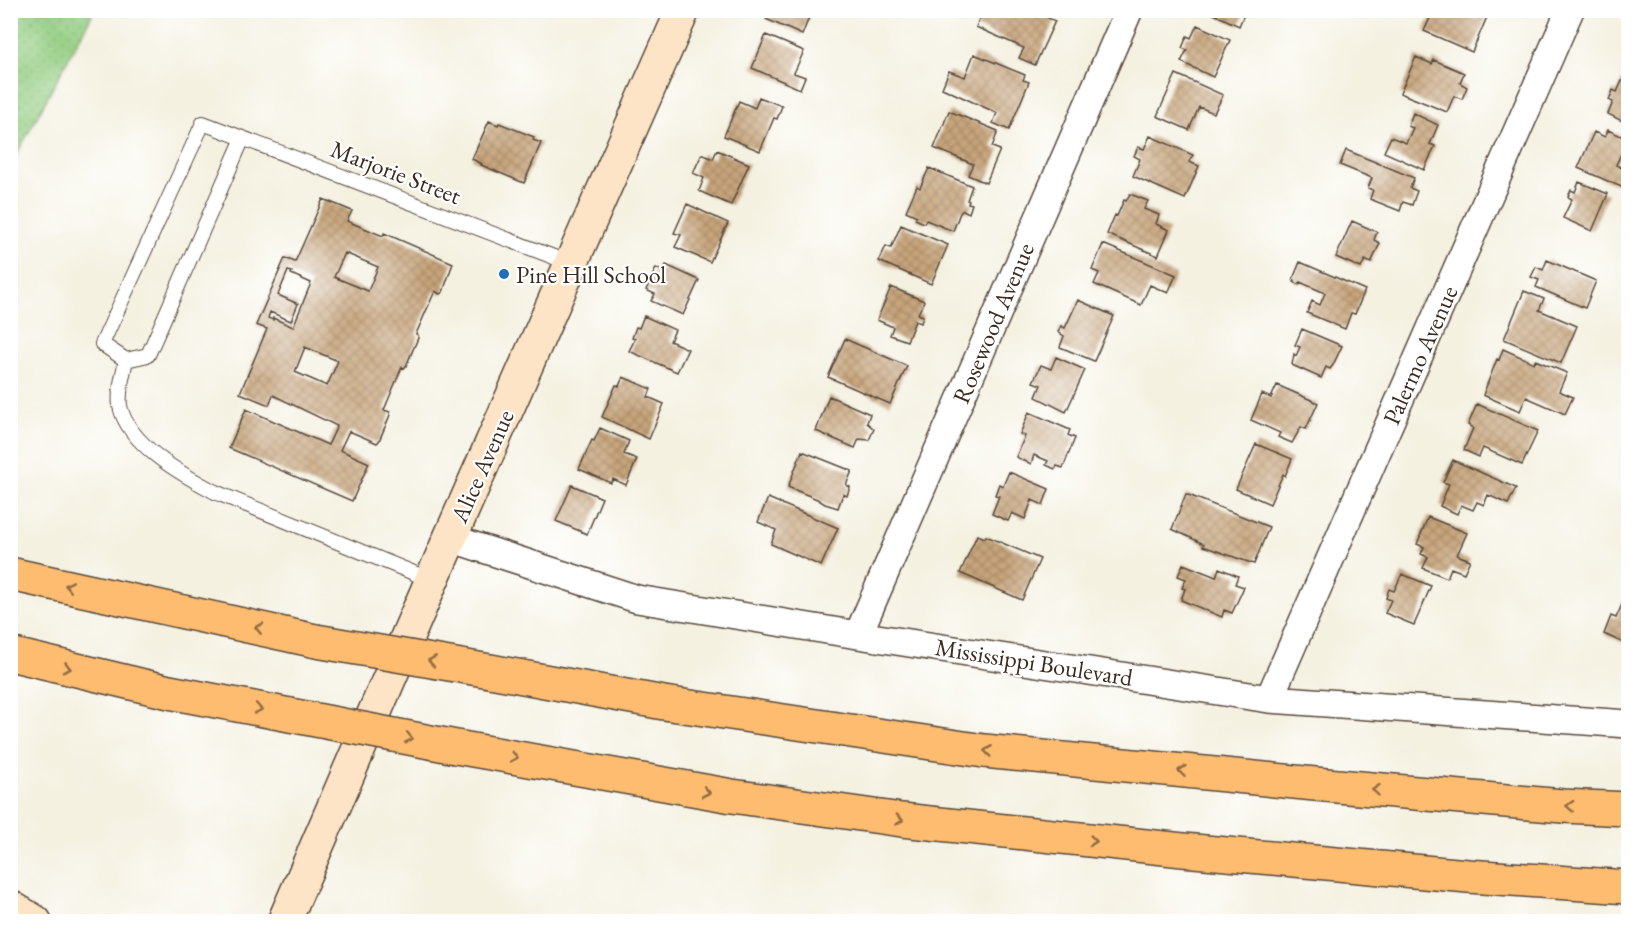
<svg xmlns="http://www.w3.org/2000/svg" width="1639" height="932" font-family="'EB Garamond',serif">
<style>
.grass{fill:url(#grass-dots);stroke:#677c50;stroke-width:1.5}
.building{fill:url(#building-cross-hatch);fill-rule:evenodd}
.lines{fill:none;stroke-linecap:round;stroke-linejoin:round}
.lane-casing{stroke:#57483b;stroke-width:16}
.street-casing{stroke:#57483b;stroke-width:30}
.secondary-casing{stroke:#57483b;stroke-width:36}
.highway-casing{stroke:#57483b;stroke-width:36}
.lane{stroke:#fff;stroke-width:14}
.street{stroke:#fff;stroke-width:27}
.secondary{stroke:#fee4c6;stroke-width:33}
.highway{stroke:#fdbc70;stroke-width:33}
.highway-bridge-casing{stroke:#57483b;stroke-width:36;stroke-linecap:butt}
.highway-bridge{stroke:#fdbc70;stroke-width:33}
.oneway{stroke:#926c43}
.poi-dot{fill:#1f6fb2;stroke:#fff;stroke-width:2}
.labels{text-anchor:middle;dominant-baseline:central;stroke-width:4.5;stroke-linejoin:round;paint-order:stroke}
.street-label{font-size:24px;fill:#3b2a1e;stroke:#fff}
.poi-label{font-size:24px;fill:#3b2a1e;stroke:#fff;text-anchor:start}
</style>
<defs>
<pattern id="grass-dots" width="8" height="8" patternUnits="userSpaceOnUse" patternTransform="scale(1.5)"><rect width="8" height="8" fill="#93cd81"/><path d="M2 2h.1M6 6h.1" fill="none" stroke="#80b06f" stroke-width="1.8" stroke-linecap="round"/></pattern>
<pattern id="building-cross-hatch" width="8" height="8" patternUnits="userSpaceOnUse" patternTransform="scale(1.5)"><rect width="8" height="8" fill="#c8a57c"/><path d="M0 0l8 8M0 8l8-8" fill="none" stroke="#a48765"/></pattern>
</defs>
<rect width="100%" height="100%" fill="#fff"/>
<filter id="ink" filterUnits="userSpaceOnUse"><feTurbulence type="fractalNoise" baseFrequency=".0167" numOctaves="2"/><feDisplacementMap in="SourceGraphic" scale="12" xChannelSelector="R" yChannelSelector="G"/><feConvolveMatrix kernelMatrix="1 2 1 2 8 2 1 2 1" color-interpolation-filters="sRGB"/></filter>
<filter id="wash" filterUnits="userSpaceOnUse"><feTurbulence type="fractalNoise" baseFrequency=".008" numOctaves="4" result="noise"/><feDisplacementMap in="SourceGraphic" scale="24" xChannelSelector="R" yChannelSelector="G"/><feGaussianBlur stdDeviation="1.35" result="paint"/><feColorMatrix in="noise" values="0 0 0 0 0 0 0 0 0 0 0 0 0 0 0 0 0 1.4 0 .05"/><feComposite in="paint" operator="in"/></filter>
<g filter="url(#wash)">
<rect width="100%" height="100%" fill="#f4f1e1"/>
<path class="grass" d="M 11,10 L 94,11 L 11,165 L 10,11 Z"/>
<g id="blocks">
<path class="building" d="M 769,10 L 812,10 L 802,35 L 766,19 Z
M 983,10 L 1031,10 L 1055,21 L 1035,65 L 1019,58 L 1024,48 L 976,27 Z
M 1205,10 L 1246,10 L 1239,26 Z
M 1419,10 L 1490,10 L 1472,52 L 1424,31 L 1431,16 Z
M 1197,25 L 1230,40 L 1213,77 L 1181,62 L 1187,50 L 1182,48 L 1187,36 L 1191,38 Z
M 766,35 L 804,51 L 794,73 L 805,77 L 800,89 L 752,68 Z
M 974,54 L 1025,75 L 1023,80 L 1029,82 L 1009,130 L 993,123 L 997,113 L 942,88 L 949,71 L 965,77 Z
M 1416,57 L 1432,64 L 1434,60 L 1464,73 L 1460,83 L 1467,87 L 1462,99 L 1454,96 L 1447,112 L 1400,93 Z
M 1626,72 L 1628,73 L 1628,124 L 1608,114 L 1613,102 L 1609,100 L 1613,90 L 1617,92 Z
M 1176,74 L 1223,95 L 1214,113 L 1199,107 L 1189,130 L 1157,116 Z
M 759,97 L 782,106 L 777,119 L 774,118 L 760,151 L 724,136 L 739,101 L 755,108 Z
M 949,111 L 998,131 L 992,147 L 1000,150 L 986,183 L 968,175 L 973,164 L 934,148 Z
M 1413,113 L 1438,125 L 1430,144 L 1435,146 L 1424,170 L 1384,152 L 1391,137 L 1406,143 L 1413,128 L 1408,126 Z
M 489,121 L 498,125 L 499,123 L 534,137 L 533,140 L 541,143 L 524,183 L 481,165 L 482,164 L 472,159 Z
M 1608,130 L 1628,139 L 1616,165 L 1628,171 L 1628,183 L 1626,189 L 1578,168 L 1594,132 L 1605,137 Z
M 1150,136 L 1193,155 L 1189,162 L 1199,166 L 1185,199 L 1133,176 L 1140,159 L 1134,156 L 1138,147 L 1144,149 Z
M 717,150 L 749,164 L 731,205 L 699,191 L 704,178 L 693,173 L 702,154 L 713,159 Z
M 1346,150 L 1414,178 L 1410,188 L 1417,191 L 1412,205 L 1403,202 L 1400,211 L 1370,199 L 1373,190 L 1368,188 L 1372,178 L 1340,165 Z
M 929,168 L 972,186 L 967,200 L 969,200 L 968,203 L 972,204 L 969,213 L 963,210 L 960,213 L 953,231 L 926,220 L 924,223 L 915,219 L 917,216 L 906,211 L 917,186 L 920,188 Z
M 1579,182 L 1608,194 L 1592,231 L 1563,218 L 1572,199 L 1568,197 L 1571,190 L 1575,192 Z
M 1130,194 L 1148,201 L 1144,209 L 1159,215 L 1156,224 L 1169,230 L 1158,256 L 1107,234 L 1115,215 L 1117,216 L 1124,200 L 1126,201 Z
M 323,199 L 352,211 L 347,221 L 383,236 L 384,233 L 453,263 L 443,292 L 440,294 L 435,291 L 416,334 L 418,335 L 418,338 L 406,366 L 404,368 L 402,367 L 384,410 L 390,412 L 390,415 L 379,441 L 377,443 L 349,431 L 340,450 L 369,463 L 352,501 L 229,448 L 246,409 L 328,445 L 337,426 L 273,395 L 269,405 L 240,393 L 267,329 L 256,325 L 285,258 L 295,262 ZM 345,253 L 378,267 L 368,291 L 334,277 ZM 288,271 L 292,272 L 291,274 L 311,283 L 293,327 L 273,318 L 273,320 L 268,318 L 270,312 L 291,321 L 298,304 L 278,295 ZM 305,347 L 338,361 L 327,386 L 295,372 Z
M 687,204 L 728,223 L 710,262 L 675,247 L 681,235 L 674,233 Z
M 1352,221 L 1377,232 L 1374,240 L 1380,243 L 1371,263 L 1365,260 L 1361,268 L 1336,257 Z
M 901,225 L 948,245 L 931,284 L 879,261 L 886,246 L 891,248 Z
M 1103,244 L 1176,275 L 1168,293 L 1150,285 L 1141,305 L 1094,284 L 1099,273 L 1092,270 Z
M 1547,260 L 1596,281 L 1585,308 L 1536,287 L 1539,280 L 1531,277 L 1536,267 L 1543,270 Z
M 1300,262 L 1365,290 L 1355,314 L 1351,313 L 1345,329 L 1307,313 L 1312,301 L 1320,305 L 1325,293 L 1300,282 L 1299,285 L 1294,282 L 1295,280 L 1293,279 Z
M 666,265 L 699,280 L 683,315 L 651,301 L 655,294 L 646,290 L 656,268 L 663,271 Z
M 891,287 L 924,301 L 918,314 L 923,316 L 921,323 L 915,321 L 907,341 L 890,335 L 893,327 L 877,320 Z
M 1524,291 L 1544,299 L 1539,310 L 1577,326 L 1561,363 L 1504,339 Z
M 1078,300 L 1114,316 L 1094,361 L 1060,347 L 1064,336 L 1058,332 L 1061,326 L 1065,328 Z
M 644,316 L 675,330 L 670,341 L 688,349 L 677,372 L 629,351 L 635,339 L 632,338 L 636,327 L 639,328 Z
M 1302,329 L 1342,346 L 1333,365 L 1330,369 L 1326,367 L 1321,378 L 1292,365 L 1294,354 L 1296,356 L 1300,347 L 1295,345 Z
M 845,339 L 907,366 L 890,404 L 828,377 Z
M 1503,349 L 1534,363 L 1535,360 L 1567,373 L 1559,391 L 1573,397 L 1565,414 L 1526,397 L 1520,411 L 1483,395 L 1497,359 L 1499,360 Z
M 1056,357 L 1085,370 L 1066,412 L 1036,397 L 1041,385 L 1033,382 L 1041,365 L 1051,369 Z
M 623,377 L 651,389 L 648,397 L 664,404 L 649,439 L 602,417 L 616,385 L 619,386 Z
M 1277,385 L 1318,403 L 1306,429 L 1301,427 L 1292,443 L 1278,437 L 1280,433 L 1251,420 L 1262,394 L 1271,398 Z
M 829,396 L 870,414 L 867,423 L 874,429 L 869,440 L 859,439 L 855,448 L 816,431 Z
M 1477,404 L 1538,431 L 1522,465 L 1483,448 L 1479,457 L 1464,450 L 1473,428 L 1468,425 Z
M 1029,412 L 1070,430 L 1068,435 L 1075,438 L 1063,468 L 1057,466 L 1055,469 L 1046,465 L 1048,461 L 1034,455 L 1031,464 L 1016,457 L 1025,436 L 1020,434 Z
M 600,428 L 629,441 L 624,454 L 637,459 L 626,485 L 613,479 L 611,483 L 579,469 L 592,440 L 594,441 Z
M 1256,444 L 1292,459 L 1285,476 L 1283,474 L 1270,504 L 1236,489 Z
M 802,451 L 852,471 L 846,485 L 850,487 L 847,496 L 843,494 L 838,508 L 825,504 L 817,499 L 788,487 Z
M 1453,460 L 1516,488 L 1508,504 L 1488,495 L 1484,505 L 1477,502 L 1473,510 L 1461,505 L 1457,514 L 1440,506 L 1449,484 L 1443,482 Z
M 1009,472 L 1049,489 L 1043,505 L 1032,500 L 1025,519 L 1012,513 L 1008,521 L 992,514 L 999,496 L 995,495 L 999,484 L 1003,486 Z
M 572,485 L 602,498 L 587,534 L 556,521 Z
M 1186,494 L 1269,527 L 1254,564 L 1203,546 L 1204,544 L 1172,529 Z
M 768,498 L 838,528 L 821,566 L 771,544 L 776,530 L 758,522 Z
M 1428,517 L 1467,533 L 1457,555 L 1470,560 L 1464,573 L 1451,568 L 1447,578 L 1423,568 L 1428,557 L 1421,554 L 1424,547 L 1417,544 Z
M 977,535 L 985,538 L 986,536 L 1040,559 L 1022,600 L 960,573 Z
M 1183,564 L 1216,577 L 1219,568 L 1238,576 L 1235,584 L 1244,587 L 1232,613 L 1224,610 L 1222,617 L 1181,600 L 1185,589 L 1182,588 L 1186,579 L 1178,576 Z
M 1402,574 L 1431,586 L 1414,625 L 1385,613 L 1391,600 L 1386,598 L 1389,589 L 1394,591 Z
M 1624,600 L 1628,602 L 1628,645 L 1604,634 L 1611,616 L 1616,618 Z"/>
</g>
</g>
<g filter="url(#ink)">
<use href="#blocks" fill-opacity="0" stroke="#57483b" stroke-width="1.5"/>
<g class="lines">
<g class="lane-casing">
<path id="lane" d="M 243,138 L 148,355 L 126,360 L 102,344 L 203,123 L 572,264
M 126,360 C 123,375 118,391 120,406 C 128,445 183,475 215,492 L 431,580"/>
</g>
<g class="street-casing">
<path id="street" d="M 450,538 L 637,599 L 858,635 L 1269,699 L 1628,724
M 858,635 L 1129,10
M 1269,699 L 1570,10"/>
</g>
<g class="secondary-casing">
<path id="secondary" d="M 10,907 L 35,922
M 284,922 L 450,538 L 683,10"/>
</g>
<g class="highway-casing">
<path id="highway" d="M 10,574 L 316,641
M 10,654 L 169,692 L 290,715
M 490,671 L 664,703 L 984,751 L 1315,784 L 1563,806 L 1628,809
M 456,747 L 732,796 L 902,820 L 1183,850 L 1468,876 L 1628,887"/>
</g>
<use href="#lane" class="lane"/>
<use href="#street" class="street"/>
<use href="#secondary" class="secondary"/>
<use href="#highway" class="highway"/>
<g class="highway-bridge-casing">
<path id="highway-bridge" d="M 316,641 L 490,671
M 290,715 L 456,747"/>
</g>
<use href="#highway-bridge" class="highway-bridge"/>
</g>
<defs><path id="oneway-chevron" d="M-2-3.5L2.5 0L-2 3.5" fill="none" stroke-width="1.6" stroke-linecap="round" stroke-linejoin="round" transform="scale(1.5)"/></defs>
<g class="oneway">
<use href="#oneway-chevron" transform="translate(69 586) rotate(-169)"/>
<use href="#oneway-chevron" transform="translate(259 628) rotate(-167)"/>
<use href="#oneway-chevron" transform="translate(432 661) rotate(-170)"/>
<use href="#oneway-chevron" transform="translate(67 668) rotate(14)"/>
<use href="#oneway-chevron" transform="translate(258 709) rotate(11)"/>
<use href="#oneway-chevron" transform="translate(409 738) rotate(11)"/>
<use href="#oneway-chevron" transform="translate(988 751) rotate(-173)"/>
<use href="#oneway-chevron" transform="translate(514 757) rotate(10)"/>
<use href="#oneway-chevron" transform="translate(1182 771) rotate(-174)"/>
<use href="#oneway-chevron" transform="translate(1376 790) rotate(-175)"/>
<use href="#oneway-chevron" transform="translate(706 792) rotate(10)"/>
<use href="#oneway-chevron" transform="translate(1570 806) rotate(-177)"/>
<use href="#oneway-chevron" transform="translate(899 820) rotate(7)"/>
<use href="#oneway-chevron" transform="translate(1093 841) rotate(6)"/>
</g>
</g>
<circle class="poi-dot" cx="504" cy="274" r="6"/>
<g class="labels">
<g class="street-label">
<text transform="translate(396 172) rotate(21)">Marjorie Street</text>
<text transform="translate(993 323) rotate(-67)">Rosewood Avenue</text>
<text transform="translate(1420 355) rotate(-66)">Palermo Avenue</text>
<text transform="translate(482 466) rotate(-66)">Alice Avenue</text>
<text transform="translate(1034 662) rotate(9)">Mississippi Boulevard</text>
</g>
<g class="poi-label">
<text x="516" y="274">Pine Hill School</text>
</g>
</g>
<rect width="1639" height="932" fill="none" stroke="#fff" stroke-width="36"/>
</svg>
